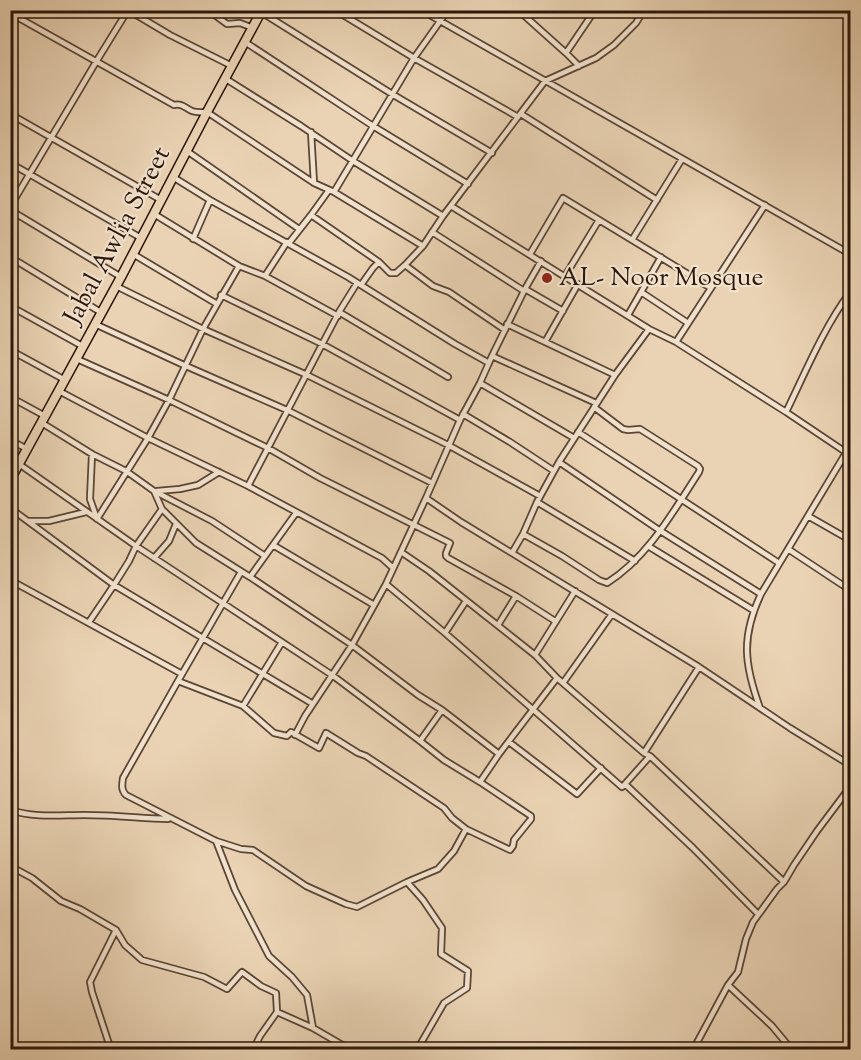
<svg xmlns="http://www.w3.org/2000/svg" width="861" height="1060" font-family="'Sorts Mill Goudy',serif">
<style>
.lines{fill:none;stroke-linecap:round;stroke-linejoin:round}
.street-casing{stroke:#5b4534;stroke-width:8}
.highway-casing{stroke:#2b1609;stroke-width:11}
.street{stroke:#f1e2ce;stroke-width:4.5}
.highway{stroke:#ead3b4;stroke-width:8}
.poi-dot{fill:#8f2418;stroke:#f1e2ce;stroke-width:2}
.labels{text-anchor:middle;dominant-baseline:central;stroke-width:4.5;stroke-linejoin:round;paint-order:stroke}
.street-label{font-size:26px;fill:#2b1609;stroke:#f1e2ce}
.poi-label{font-size:26px;fill:#2b1609;stroke:#f1e2ce;text-anchor:start}
</style>
<rect width="100%" height="100%" fill="#ead3b4"/>
<filter id="stains"><feTurbulence type="fractalNoise" baseFrequency=".00333" numOctaves="4"/><feColorMatrix values="0 0 0 0 .2 0 0 0 0 .09 0 0 0 0 .02 0 0 0 .5 -.17"/></filter>
<radialGradient id="worn" r=".72"><stop offset=".6" stop-color="#630" stop-opacity="0"/><stop offset="1" stop-color="#630" stop-opacity=".3"/></radialGradient>
<g class="lines">
<g class="street-casing">
<path id="street" d="M 208,10 L 227,24 L 240,23 L 253,28
M 335,10 L 414,58 L 518,117
M 421,10 L 850,254
M 518,10 L 566,53 L 579,66
M 261,12 L 392,94 L 492,153
M 10,13 L 174,105 C 182,103 185,108 192,111 C 197,113 202,112 207,112 L 314,183 L 334,192 L 423,246
M 10,29 L 21,10
M 245,42 L 373,126 L 468,184
M 566,53 L 595,10
M 226,79 L 301,126 L 353,161 L 443,216
M 10,114 L 161,200
M 521,114 L 657,200
M 311,132 L 314,183
M 187,151 L 299,229
M 10,163 L 141,238
M 173,177 L 210,200 L 348,277 L 455,344 L 489,363
M 334,192 L 414,58 L 448,10
M 451,206 L 649,329 L 676,342 L 786,412 L 847,453
M 10,207 L 96,62 L 128,10 L 170,35 L 232,66
M 10,210 L 121,277
M 154,214 L 239,266 L 265,276 L 338,316
M 311,215 L 379,262 L 390,273 L 396,273 L 405,265 L 423,246 L 443,216 L 545,81 L 596,58 L 614,45 L 636,23 L 644,10
M 432,232 L 524,291
M 193,239 L 210,200
M 632,240 L 682,159
M 289,243 L 311,215 L 329,190
M 133,254 L 217,304
M 530,254 L 563,198 L 711,288
M 10,257 L 102,313
M 405,265 L 433,286 L 449,292 L 505,330
M 265,276 L 287,242
M 565,276 L 599,220
M 361,285 L 373,268 L 379,262
M 116,286 L 203,329 L 307,375 L 448,445 L 540,496
M 525,289 L 563,311
M 641,292 L 688,323
M 221,295 L 322,344 L 460,420
M 10,306 L 84,347
M 339,312 L 448,377
M 628,315 L 661,257
M 95,324 L 186,366 L 289,411 L 432,483
M 507,324 L 615,375
M 545,342 L 578,284
M 676,342 L 765,205
M 10,350 L 65,380
M 492,356 L 596,403
M 77,359 L 169,400 L 268,448 L 320,478 L 450,543 L 446,553 L 446,556 L 448,558 L 516,596 L 555,621
M 480,383 L 574,438
M 59,391 L 148,438 L 248,486 L 382,558 L 393,568
M 10,397 L 45,416
M 786,412 C 806,371 823,329 850,292
M 463,414 L 510,442 L 554,471
M 42,423 L 92,454 L 126,471 L 154,491 L 162,509 L 196,543 L 250,577 L 352,645 L 418,695 L 442,710 L 499,754
M 578,432 L 779,563
M 10,440 L 27,449
M 92,454 L 90,499 L 97,519
M 559,462 L 659,530 L 761,594
M 19,464 L 136,546 L 332,675 L 420,741 L 444,760 L 480,782 L 499,754 L 557,678
M 248,486 L 339,312 L 357,283
M 154,491 L 212,521 L 265,556
M 157,491 L 180,489 L 198,485 L 219,472
M 426,498 L 461,522 L 699,667 L 790,728 L 850,765
M 537,502 L 635,561
M 10,508 L 114,585 L 313,704
M 808,516 L 850,540
M 97,519 L 148,438 L 169,400 L 203,329 L 239,266
M 28,521 L 49,521 L 86,512
M 523,534 L 562,556 L 599,580 L 607,583 C 648,557 673,512 699,472 L 700,469 L 698,466 L 640,429 L 628,430 L 623,429 L 594,407
M 273,545 L 374,605
M 648,546 L 753,610
M 788,549 L 850,590
M 401,552 L 429,571 L 535,655 L 557,678 L 644,753 L 650,756 L 784,882
M 512,553 L 523,534 L 537,502 L 559,462 L 615,375 L 649,329
M 154,558 L 169,541 L 176,524
M 241,572 L 182,674 L 123,778 C 122,785 121,790 126,795 L 216,841 L 241,849 L 253,850 L 306,886 L 346,904 L 357,907 L 407,882 L 423,900 L 442,928 L 441,954 L 468,971 L 467,988 L 444,1003 L 417,1050
M 250,577 L 296,513
M 10,580 L 182,674
M 386,584 L 445,633 L 622,787 L 625,784 L 693,848 L 758,914
M 89,622 L 114,585 L 129,561 L 136,546 L 162,509
M 498,625 L 516,596
M 445,633 L 466,601
M 535,655 L 575,591
M 178,681 L 243,706 L 282,642
M 563,683 L 612,614
M 243,706 L 274,733 L 287,736 L 291,732 L 319,748 L 326,733 L 358,753 L 366,756 L 444,808 L 452,818 L 466,829
M 760,708 C 744,664 741,637 761,594 L 850,446
M 295,735 L 305,716 L 352,645 L 386,584 L 426,498 L 460,420 L 480,383 L 492,356 L 525,289 L 541,261
M 420,741 L 442,710
M 509,742 L 577,794 L 601,768
M 644,753 L 699,667
M 625,784 L 650,756
M 10,810 C 34,818 60,815 84,815 C 112,815 140,818 168,819
M 216,841 L 235,890 L 269,956 L 292,977 L 307,995 L 313,1028
M 10,866 L 32,878 L 61,901 L 80,909 L 116,930 L 125,945 L 142,960 L 204,977 L 227,989 L 242,972 L 261,986 L 276,993 L 277,1012 L 260,1036 L 253,1050
M 407,882 L 438,869 L 454,851 L 466,829 L 510,850 L 513,846 L 514,840 L 531,819 L 531,816 L 480,782
M 728,985 L 772,1026 L 792,1050
M 277,1012 L 313,1028 L 351,1050
M 111,1050 L 92,992 L 90,982 L 116,930
M 693,1050 L 728,985 L 738,972 L 746,939 L 753,922 L 777,889 L 784,882 L 794,865 L 817,831 L 850,787"/>
</g>
<g class="highway-casing">
<path id="highway" d="M 10,480 L 121,277 L 207,112 L 262,10"/>
</g>
<use href="#street" class="street"/>
<use href="#highway" class="highway"/>
</g>
<circle class="poi-dot" cx="547" cy="278" r="6"/>
<g class="labels">
<g class="street-label">
<text transform="translate(118 236) rotate(-62)">Jabal Awlia Street</text>
</g>
<g class="poi-label">
<text x="559" y="278">AL- Noor Mosque</text>
</g>
</g>
<rect width="861" height="1060" fill="none" stroke="#ead3b4" stroke-width="36"/>
<rect x="12" y="12" width="837" height="1036" fill="none" stroke="#2b1609" stroke-width="3"/>
<rect x="18" y="18" width="825" height="1024" fill="none" stroke="#2b1609" stroke-width="1.5"/>
<rect width="100%" height="100%" filter="url(#stains)"/>
<rect width="100%" height="100%" fill="url(#worn)"/>
</svg>
